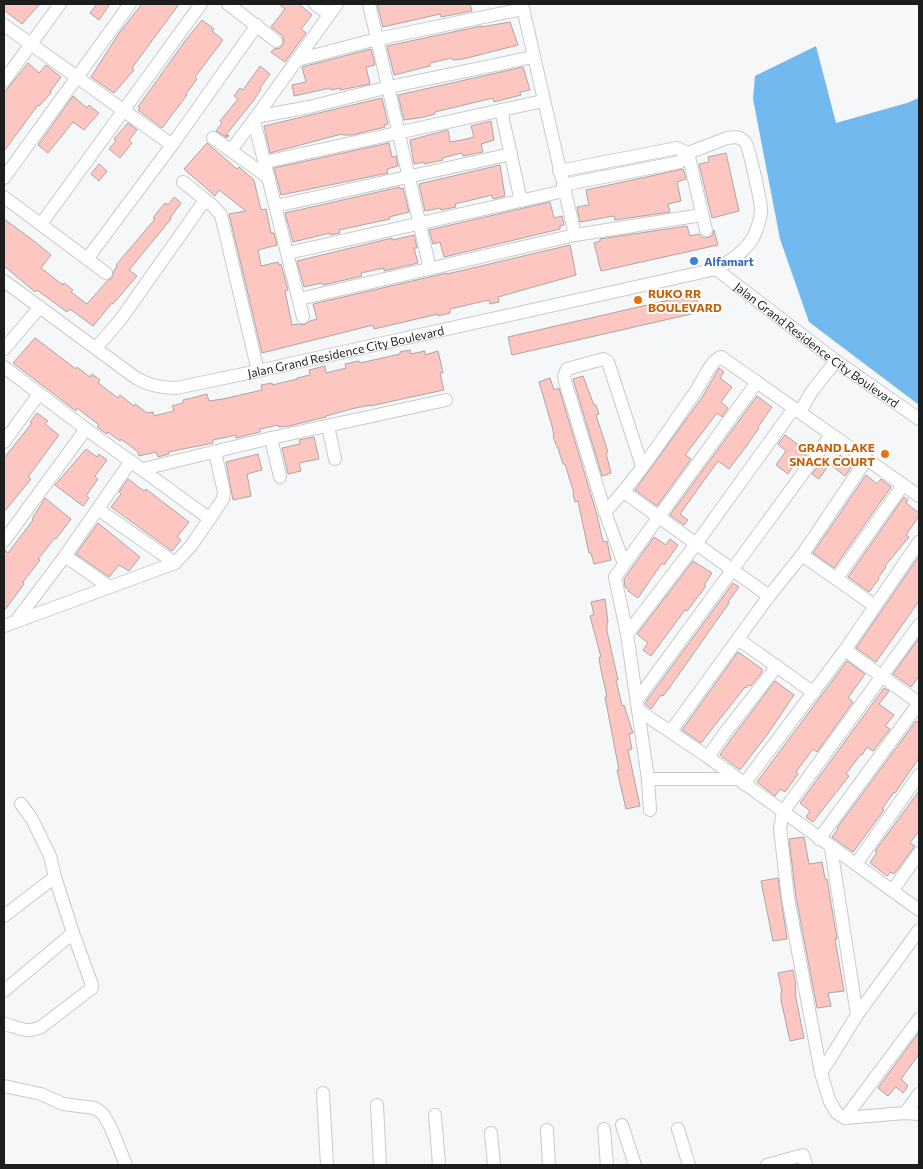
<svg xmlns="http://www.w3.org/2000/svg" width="923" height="1169" font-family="Commissioner,sans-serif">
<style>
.water{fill:#72b9ef}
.building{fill:#fdc6c1;stroke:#a9a7a7}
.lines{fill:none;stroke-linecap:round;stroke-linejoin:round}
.street-casing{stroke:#c8cacb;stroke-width:14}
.street{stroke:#fff;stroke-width:12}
.shop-dot{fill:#3f7fe0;stroke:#fff;stroke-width:2}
.food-dot{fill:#e8710a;stroke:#fff;stroke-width:2}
.labels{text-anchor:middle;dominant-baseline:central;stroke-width:4;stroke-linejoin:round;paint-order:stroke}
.shop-label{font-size:12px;font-weight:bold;fill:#366cbe;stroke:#fff;text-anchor:start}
.food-label{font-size:12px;font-weight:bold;fill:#c56008;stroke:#fff;text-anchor:start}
.street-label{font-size:12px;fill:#1c1d1d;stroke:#fff}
</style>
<rect width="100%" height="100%" fill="#f6f7f8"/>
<path class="water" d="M 816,46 L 836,123 L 907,103 L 919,98 L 919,405 L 809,322 L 780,239 L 753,99 L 755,76 Z"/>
<path class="building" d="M 4,4 L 40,4 L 22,24 L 4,10 Z
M 97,4 L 110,4 L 99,20 L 90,13 Z
M 142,4 L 179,4 L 132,68 L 134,70 L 114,93 L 91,77 L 119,33 Z
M 279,4 L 299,4 L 312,15 L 301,29 L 306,33 L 285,62 L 271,52 L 274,49 L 280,48 L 284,43 L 283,36 L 271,27 L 285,9 Z
M 377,4 L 470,4 L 472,11 L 441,17 L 440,14 L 383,27 Z
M 202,20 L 214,29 L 212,31 L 223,40 L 195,77 L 197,79 L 186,94 L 187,95 L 162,128 L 138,110 L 140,108 L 138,107 L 185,41 Z
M 510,22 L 518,45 L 463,59 L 453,60 L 452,58 L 430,63 L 430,66 L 394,75 L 387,46 L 481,26 L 481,27 Z
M 371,49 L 375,65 L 366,67 L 370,84 L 340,90 L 340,88 L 331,90 L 330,88 L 294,96 L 292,85 L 306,82 L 302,67 Z
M 28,63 L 39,73 L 46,65 L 61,77 L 50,92 L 51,93 L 39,106 L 38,105 L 4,151 L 4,93 Z
M 260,66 L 270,74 L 260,88 L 261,89 L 254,100 L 225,136 L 229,135 L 227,138 L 216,131 L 222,123 L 220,121 L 238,99 L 234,96 L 240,88 L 243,90 Z
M 523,67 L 530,90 L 520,92 L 521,95 L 494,102 L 493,98 L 435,112 L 435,114 L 424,117 L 404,120 L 398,95 Z
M 73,96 L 87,108 L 89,105 L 99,113 L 84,130 L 73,122 L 48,153 L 38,145 Z
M 382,98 L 388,124 L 384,125 L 385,127 L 352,135 L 343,135 L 342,134 L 270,153 L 264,126 Z
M 491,121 L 494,140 L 481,144 L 483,152 L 463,156 L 462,153 L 442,158 L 443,160 L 424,164 L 424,162 L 414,164 L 410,140 L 448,130 L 450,142 L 462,140 L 474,137 L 471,126 Z
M 128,123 L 137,130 L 129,140 L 132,143 L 120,158 L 109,149 L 116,141 L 114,139 Z
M 207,143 L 237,169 L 239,167 L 254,180 L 261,210 L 266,209 L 271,233 L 274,233 L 277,245 L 258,250 L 261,266 L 278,262 L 279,265 L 281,264 L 288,290 L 285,291 L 292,325 L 298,324 L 304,325 L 310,321 L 317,319 L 313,304 L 447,273 L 447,274 L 570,245 L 576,275 L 498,297 L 499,302 L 490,304 L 489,300 L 450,309 L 450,313 L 438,316 L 438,314 L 374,329 L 373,325 L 262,353 L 229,214 L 246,211 L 219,190 L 215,196 L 184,169 Z
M 389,143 L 392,157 L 396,156 L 398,166 L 387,169 L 388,173 L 281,195 L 274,168 Z
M 726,153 L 739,211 L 712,218 L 699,164 L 709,162 L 708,157 Z
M 99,164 L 107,171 L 99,181 L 91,174 Z
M 500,165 L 505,196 L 493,199 L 492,195 L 455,204 L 456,207 L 441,210 L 440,208 L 425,211 L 419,184 Z
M 683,169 L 686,179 L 677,182 L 681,201 L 668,204 L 670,212 L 615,220 L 614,216 L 580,222 L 577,207 L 589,205 L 586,190 Z
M 400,187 L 400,189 L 403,188 L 409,212 L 389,217 L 390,219 L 339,230 L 340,233 L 330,235 L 330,233 L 293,242 L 285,213 Z
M 174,197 L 181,203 L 170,218 L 171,219 L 129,270 L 137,276 L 113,304 L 112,303 L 93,326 L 70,309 L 67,312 L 37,290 L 35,292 L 4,266 L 4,219 L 34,241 L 51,255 L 41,268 L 63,285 L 64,283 L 73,290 L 71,292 L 87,304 L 107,281 L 112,278 L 114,271 L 117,266 L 116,265 L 155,219 L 153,218 L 159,210 L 165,203 L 168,205 Z
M 550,202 L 554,218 L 562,216 L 564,225 L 560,226 L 560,229 L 444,257 L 440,242 L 433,244 L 429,230 Z
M 687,226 L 690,236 L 699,234 L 703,238 L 707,238 L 712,236 L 714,230 L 718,245 L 601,271 L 594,243 L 600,241 L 600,239 Z
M 414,235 L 417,248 L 414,248 L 418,263 L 384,271 L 384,268 L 361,273 L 362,276 L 323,285 L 322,283 L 304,287 L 297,261 L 392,238 L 392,240 Z
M 695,294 L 700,312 L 512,355 L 508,337 Z
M 35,338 L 76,369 L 77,367 L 90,377 L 92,374 L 100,380 L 98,383 L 118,398 L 120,395 L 134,406 L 135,404 L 147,413 L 153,412 L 154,416 L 174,411 L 172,406 L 183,403 L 183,400 L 196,397 L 207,394 L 209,401 L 223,399 L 262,390 L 261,385 L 272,383 L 272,385 L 298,379 L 297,378 L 310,375 L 309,370 L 325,366 L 326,373 L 346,368 L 345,364 L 359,361 L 360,363 L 400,354 L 400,352 L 410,350 L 411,354 L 425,351 L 425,355 L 438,351 L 443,373 L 440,373 L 444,390 L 370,406 L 370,405 L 351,409 L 326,416 L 326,417 L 289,426 L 279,427 L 278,425 L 260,429 L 260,432 L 236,438 L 236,435 L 213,440 L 213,443 L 168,452 L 169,454 L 158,457 L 156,452 L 139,456 L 138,452 L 121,439 L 120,441 L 108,432 L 107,434 L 97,427 L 99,425 L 77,408 L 76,411 L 13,363 Z
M 719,368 L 724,372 L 720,378 L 732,387 L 721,402 L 728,408 L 722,417 L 717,413 L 689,450 L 685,455 L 691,459 L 657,506 L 635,490 L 703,396 Z
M 583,376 L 594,405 L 596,405 L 599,414 L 596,415 L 608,452 L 606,453 L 611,473 L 602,476 L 573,379 Z
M 550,378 L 554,390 L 559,388 L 597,515 L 603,542 L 607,541 L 611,560 L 594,564 L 591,553 L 589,553 L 578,501 L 575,502 L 573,494 L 574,493 L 565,464 L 563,464 L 557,445 L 556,445 L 553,436 L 554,435 L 552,426 L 539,382 Z
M 757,396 L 772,407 L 758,427 L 759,428 L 745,448 L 729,469 L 718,461 L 680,514 L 688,520 L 684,525 L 670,515 Z
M 37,413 L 48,421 L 45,424 L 59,435 L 28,477 L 31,479 L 4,512 L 4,458 L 32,423 L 30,422 Z
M 785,435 L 808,452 L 799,465 L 796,462 L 788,474 L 776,465 L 786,451 L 778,444 Z
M 314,437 L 319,459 L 299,463 L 301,471 L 288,474 L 282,448 L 300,444 L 299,440 Z
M 86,449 L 97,457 L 99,454 L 107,460 L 95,476 L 98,479 L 86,496 L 89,498 L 83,506 L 55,485 Z
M 258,454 L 262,470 L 247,474 L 251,496 L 233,500 L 226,462 Z
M 840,455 L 852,466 L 845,476 L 832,466 Z
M 824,459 L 830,463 L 819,479 L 812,474 Z
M 866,475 L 877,484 L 881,479 L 891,487 L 834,568 L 813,553 Z
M 128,479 L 144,491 L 146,489 L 189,522 L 177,537 L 181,540 L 172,551 L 111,507 L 121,494 L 119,492 Z
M 904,497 L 908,500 L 906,503 L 919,513 L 919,516 L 906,535 L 909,537 L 885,566 L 886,567 L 878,578 L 879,579 L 869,592 L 848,577 Z
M 45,498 L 71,519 L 56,539 L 55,538 L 38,559 L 40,560 L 23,582 L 24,584 L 4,611 L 4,549 L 8,553 L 33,520 L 32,519 Z
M 98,523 L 140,557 L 129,571 L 119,565 L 109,577 L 76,554 Z
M 654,537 L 666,545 L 670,539 L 678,545 L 664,565 L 662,563 L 638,598 L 628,591 L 629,590 L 625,587 L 624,579 Z
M 919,556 L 919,601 L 876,662 L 856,648 Z
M 693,561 L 712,573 L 704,585 L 706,586 L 687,611 L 685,610 L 651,656 L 643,650 L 648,643 L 637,634 Z
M 733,583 L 739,587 L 728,602 L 729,603 L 670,687 L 663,696 L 661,695 L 651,709 L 646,705 L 645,703 Z
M 605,599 L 608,622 L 607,623 L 607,631 L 618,680 L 616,680 L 622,706 L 624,705 L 633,733 L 629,734 L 632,749 L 628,750 L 640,806 L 626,809 L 617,770 L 619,770 L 605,697 L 607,697 L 600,665 L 599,657 L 601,657 L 590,616 L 594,615 L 591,602 Z
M 919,638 L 919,676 L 911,687 L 893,674 Z
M 738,652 L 762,669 L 762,672 L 751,686 L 748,685 L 746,688 L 745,687 L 701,743 L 682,730 Z
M 847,661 L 865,674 L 848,698 L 853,702 L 817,752 L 813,749 L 796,772 L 798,774 L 785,792 L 780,789 L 775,796 L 757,782 Z
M 775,681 L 794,695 L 767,735 L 740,770 L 720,755 L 731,739 Z
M 884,688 L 889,691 L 879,704 L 894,715 L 885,726 L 890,729 L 873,751 L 867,747 L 862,755 L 861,754 L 846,774 L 849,776 L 813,822 L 806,817 L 810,811 L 800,803 Z
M 916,721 L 919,723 L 919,758 L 895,793 L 894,792 L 882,809 L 884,810 L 853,852 L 832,837 L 838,829 L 837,828 Z
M 919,791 L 919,831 L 910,843 L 915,846 L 894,874 L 891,872 L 887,876 L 870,863 L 877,852 L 875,851 Z
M 804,837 L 809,864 L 822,862 L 825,879 L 827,879 L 837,939 L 835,939 L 844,991 L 828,993 L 831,1006 L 817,1008 L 796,897 L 789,839 Z
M 778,878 L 787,939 L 773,941 L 761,881 Z
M 793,970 L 796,985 L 795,985 L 796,993 L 795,993 L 804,1038 L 790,1041 L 781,1000 L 781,992 L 782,992 L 778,973 Z
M 919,1032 L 919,1054 L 901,1079 L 908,1086 L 903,1093 L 896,1087 L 888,1096 L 878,1088 Z"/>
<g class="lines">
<g class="street-casing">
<g id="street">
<path d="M 228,4 L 276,41"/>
<path d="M 315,4 L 329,14"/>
<path d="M 369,4 L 430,269"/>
<path d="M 522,4 L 575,235"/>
<path d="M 4,25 L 172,145"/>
<path d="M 297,60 L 377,39 L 523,9"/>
<path d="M 4,81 L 60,4"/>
<path d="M 501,110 L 521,201"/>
<path d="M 256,117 L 309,107 L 389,87 L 533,57"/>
<path d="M 254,121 L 303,317"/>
<path d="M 213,138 L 269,178"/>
<path d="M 231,150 L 256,117 L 337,4"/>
<path d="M 265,162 L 543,101"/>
<path d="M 559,171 L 677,148 L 688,153 L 706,230"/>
<path d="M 4,178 L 130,4"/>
<path d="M 183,182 L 213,206 L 221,215 L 258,371"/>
<path d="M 4,197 L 106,273"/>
<path d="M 276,206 L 511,154"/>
<path d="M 41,224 L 201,4"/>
<path d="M 288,253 L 564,191"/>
<path d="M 87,259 L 172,145 L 257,25"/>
<path id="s1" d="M 716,269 L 836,361 L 919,419"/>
<path id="s2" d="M 4,281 L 136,378 C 148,385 162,388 176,388 L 258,371 L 716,269 C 730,261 745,252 754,236 C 757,229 761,218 761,210 C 761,202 749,146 745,142 C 740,136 734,137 727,138 L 688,153 L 680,162 L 563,185"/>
<path d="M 299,299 L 575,235 L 702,215"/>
<path d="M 96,348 L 121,319 L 205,200"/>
<path d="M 4,349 L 40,307"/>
<path d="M 4,367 L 86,429 L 210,519"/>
<path d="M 800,412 L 812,391 L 836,361"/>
<path d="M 328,426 L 335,459"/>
<path d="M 271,438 L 280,477"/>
<path d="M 4,442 L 39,394"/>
<path d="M 143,469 L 271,438 L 446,400"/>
<path d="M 624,492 L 769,596"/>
<path d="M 99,510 L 175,563"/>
<path d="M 605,512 C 640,475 667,432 696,391 C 702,382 711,360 721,357 L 919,496"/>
<path d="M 4,541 L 86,429"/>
<path d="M 802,555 L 875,606"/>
<path d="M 65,556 L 108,586"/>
<path d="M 624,564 L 605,512 L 565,381 L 564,376 L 567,369 L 603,359 L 608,362 L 642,466"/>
<path d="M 837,578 L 903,485"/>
<path d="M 16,621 L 65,556 L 131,461"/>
<path d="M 919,625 L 783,812 L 780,828 L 788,898 L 821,1073 L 830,1102 L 837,1113 L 845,1118 L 905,1113 L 919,1114"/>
<path d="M 4,626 L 175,563 L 191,546 L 223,499 L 224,492 L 215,452"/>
<path d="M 627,634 L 696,544 L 794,408"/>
<path d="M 738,639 L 814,693"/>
<path d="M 845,650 L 919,703"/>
<path d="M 637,700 L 831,435"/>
<path d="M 638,710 L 708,757 L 919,910"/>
<path d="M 671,731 L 769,596 L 802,555 L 866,460"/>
<path d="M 708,757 L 724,734 L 777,666"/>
<path d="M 648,779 L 737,779"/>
<path d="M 744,784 L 845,650 L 919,542"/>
<path d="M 650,810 L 648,779 L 627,634 L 615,577 L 757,382"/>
<path d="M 819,839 L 919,703"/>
<path d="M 831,848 L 857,1015"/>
<path d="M 856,864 L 919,775"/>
<path d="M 893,890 L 919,853"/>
<path d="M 4,916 L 55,877"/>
<path d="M 4,991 L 73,933"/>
<path d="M 4,1024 C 19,1027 25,1034 41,1027 L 92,988 L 92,985 L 73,933 L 55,877 L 50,856 L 32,819 L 21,804"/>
<path d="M 821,1073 L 857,1015 L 919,930"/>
<path d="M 4,1086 L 41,1094 L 63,1104 L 95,1108 L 103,1114 L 111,1128 L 126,1165"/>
<path d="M 323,1093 L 327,1165"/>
<path d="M 377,1105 L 380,1165"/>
<path d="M 905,1113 L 919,1094"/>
<path d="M 435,1115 L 439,1165"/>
<path d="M 845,1118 L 919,1019"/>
<path d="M 622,1125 L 635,1165"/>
<path d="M 604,1129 L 607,1165"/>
<path d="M 678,1129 L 689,1165"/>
<path d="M 547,1130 L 549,1165"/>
<path d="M 491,1133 L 494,1165"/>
<path d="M 767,1165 L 803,1155 L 806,1165"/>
</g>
</g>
<use href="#street" class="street"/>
</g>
<circle class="shop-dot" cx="694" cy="261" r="5"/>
<g class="food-dot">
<circle cx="638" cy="300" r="5"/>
<circle cx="885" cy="454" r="5"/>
</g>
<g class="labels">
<g class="shop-label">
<text x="704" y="261">Alfamart</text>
</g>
<g class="food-label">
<text x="648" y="293">RUKO RR<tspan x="648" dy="14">BOULEVARD</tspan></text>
<text x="875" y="447" text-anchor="end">GRAND LAKE<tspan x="875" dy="14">SNACK COURT</tspan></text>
</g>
<g class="street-label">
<text stroke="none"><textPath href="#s1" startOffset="126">Jalan Grand Residence City Boulevard</textPath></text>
<text stroke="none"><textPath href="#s2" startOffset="379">Jalan Grand Residence City Boulevard</textPath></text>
</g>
</g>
<rect width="923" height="1169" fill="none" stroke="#1c1d1d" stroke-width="10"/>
</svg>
